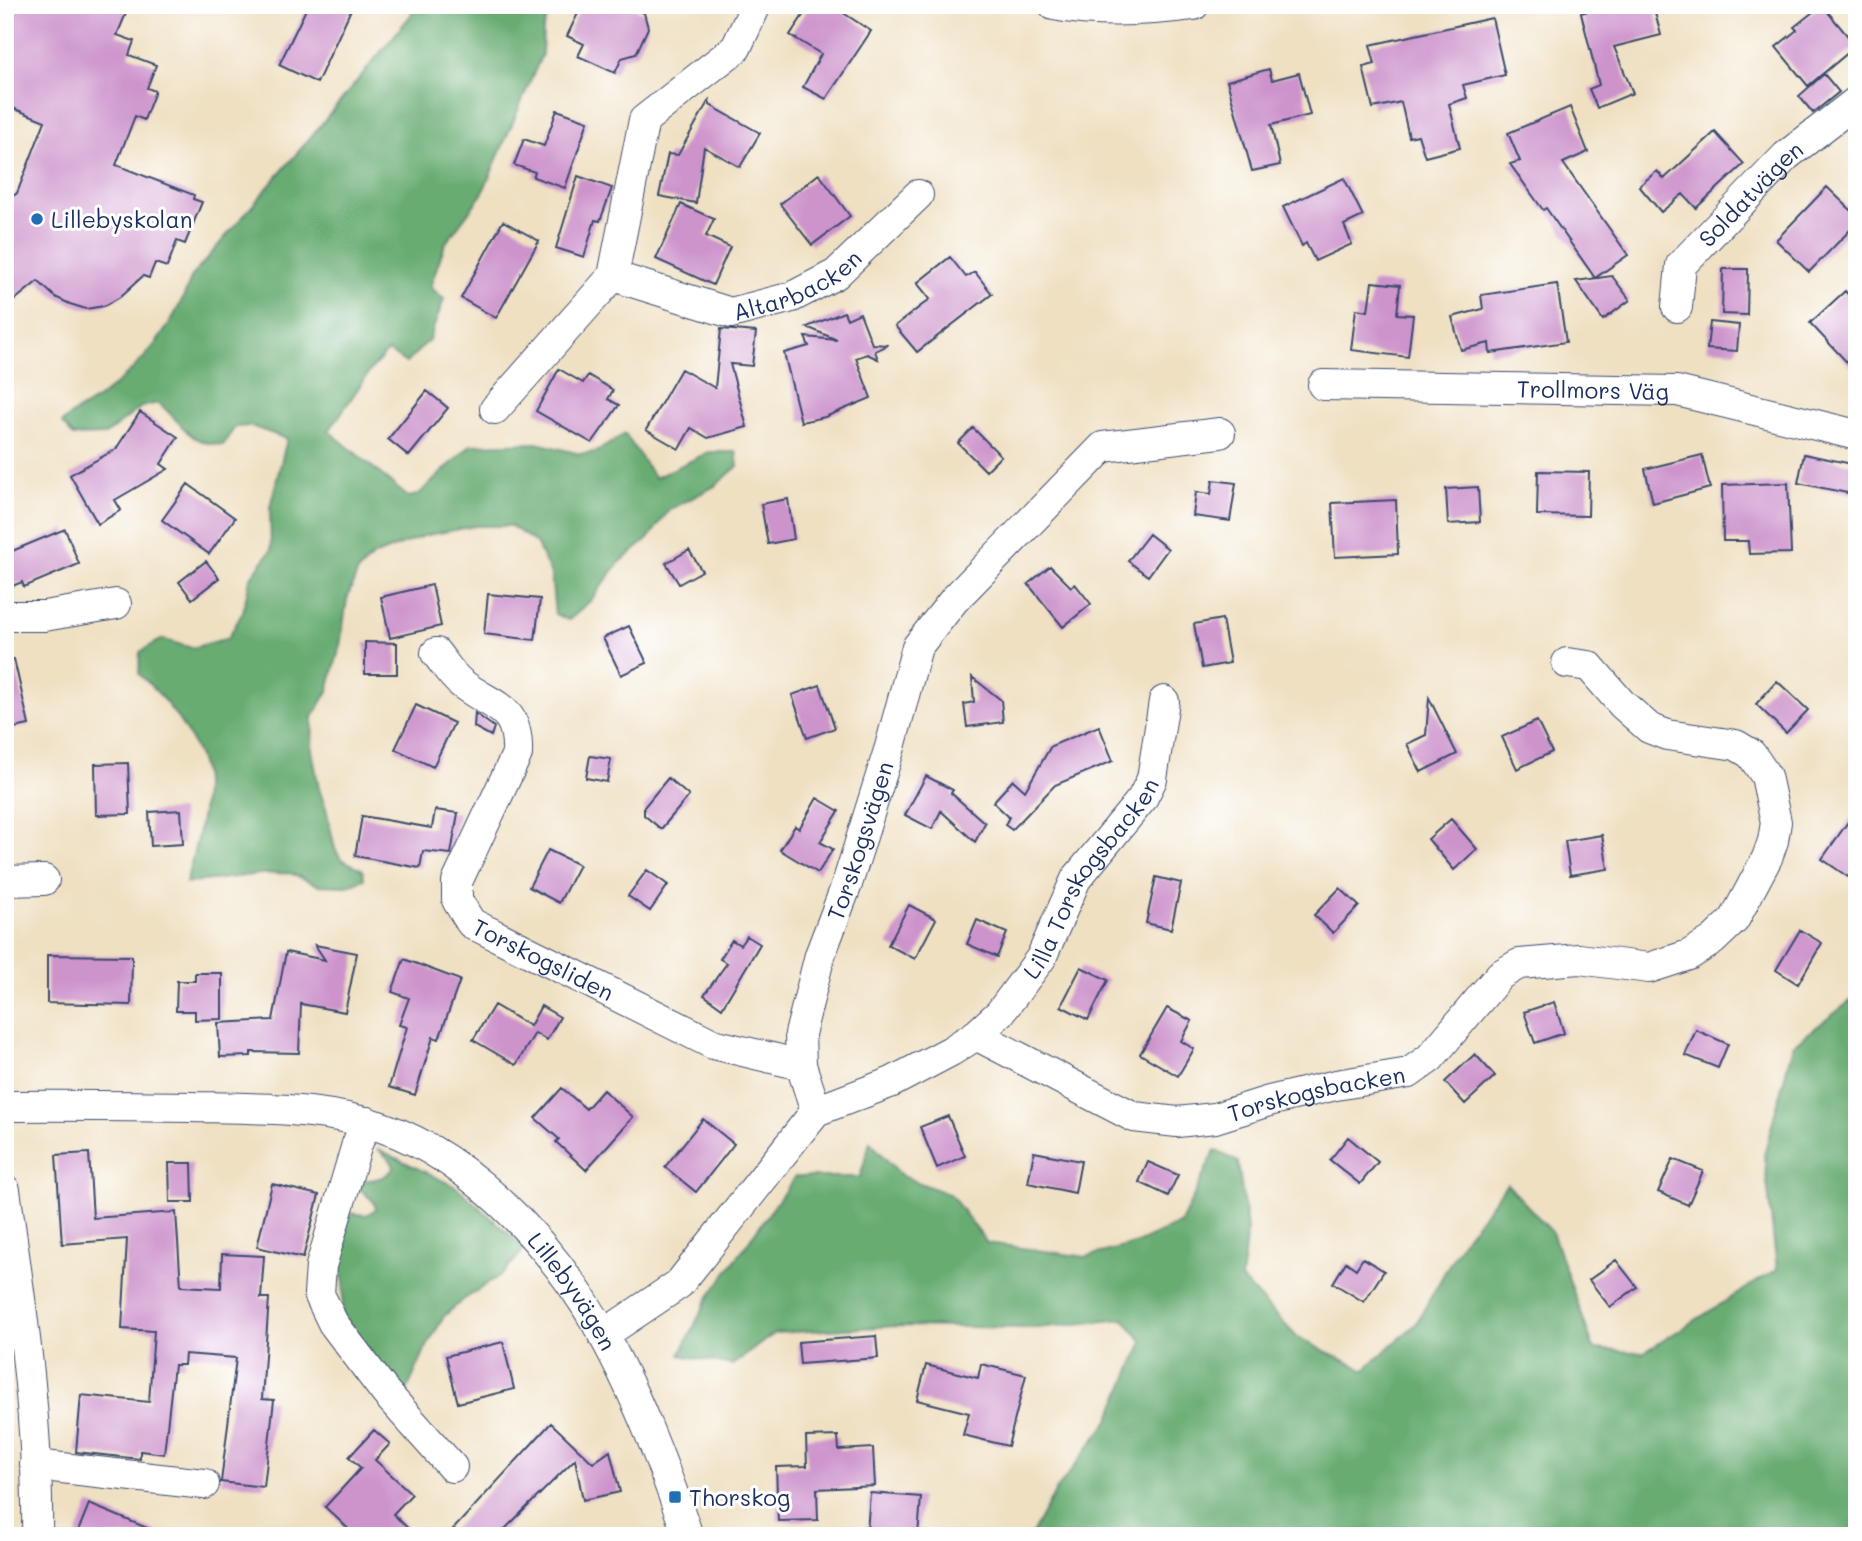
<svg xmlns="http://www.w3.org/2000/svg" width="1862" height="1541" font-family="Mali,sans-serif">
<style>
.forest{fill:#68ac72;stroke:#426e68;stroke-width:2}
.building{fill:#cd94cc}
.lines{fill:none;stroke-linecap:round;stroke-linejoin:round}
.minor-casing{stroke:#3b4a6d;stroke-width:32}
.minor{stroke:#fff;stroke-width:30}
.poi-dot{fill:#1f6fb2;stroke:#fff;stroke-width:2.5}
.labels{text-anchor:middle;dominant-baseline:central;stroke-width:6;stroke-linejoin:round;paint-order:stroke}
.street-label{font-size:23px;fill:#1b2f5e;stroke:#fff}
.poi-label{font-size:23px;fill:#1b2f5e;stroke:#fff;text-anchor:start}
</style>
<rect width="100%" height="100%" fill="#fff"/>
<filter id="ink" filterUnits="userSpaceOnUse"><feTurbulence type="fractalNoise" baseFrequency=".0143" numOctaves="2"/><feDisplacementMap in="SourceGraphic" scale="14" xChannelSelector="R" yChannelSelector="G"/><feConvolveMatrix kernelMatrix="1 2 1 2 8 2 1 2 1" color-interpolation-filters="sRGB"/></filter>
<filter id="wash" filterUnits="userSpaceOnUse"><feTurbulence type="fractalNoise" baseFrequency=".00686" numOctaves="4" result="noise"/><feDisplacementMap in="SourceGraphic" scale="28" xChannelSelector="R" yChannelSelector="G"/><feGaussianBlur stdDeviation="1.57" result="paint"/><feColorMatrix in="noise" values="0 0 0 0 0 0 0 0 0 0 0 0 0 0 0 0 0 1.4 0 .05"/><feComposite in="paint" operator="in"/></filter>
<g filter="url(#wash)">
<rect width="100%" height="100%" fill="#efe0c2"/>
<path class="forest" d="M 411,5 L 552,5 L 543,29 L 542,54 L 482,194 L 445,244 L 430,287 L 444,299 L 429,340 L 406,363 L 388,351 L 372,368 L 329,431 L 408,497 L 418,495 L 471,445 L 537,443 L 580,454 L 596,452 L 625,434 L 655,478 L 709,452 L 736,452 L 738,466 L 715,486 L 669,510 L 648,539 L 619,563 L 591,600 L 569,620 L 555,614 L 551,574 L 536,543 L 511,526 L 475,526 L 423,536 L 373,556 L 358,571 L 347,599 L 340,646 L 328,691 L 313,717 L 312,750 L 319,789 L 326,808 L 335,849 L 341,859 L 363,870 L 364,879 L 348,886 L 318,885 L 290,873 L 260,874 L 186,883 C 194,853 208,802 203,772 C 197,739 163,695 139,674 L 140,652 L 162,639 L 192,648 L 228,638 L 243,612 L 250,579 L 271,550 L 270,507 L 287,439 L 251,426 L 235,427 L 223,445 C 184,443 186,424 158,403 L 141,407 L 105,435 L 73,436 L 62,423 C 73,411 88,406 101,396 C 146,362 173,328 192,276 L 311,137 L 412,14 Z
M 1857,996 L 1857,1536 L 1031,1536 L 1055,1492 L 1109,1420 L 1143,1342 L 1124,1319 L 1036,1328 L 897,1326 L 775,1333 L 732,1365 L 680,1355 L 708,1298 L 795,1177 L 860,1177 L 870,1142 L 902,1176 L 951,1195 L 987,1243 L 1086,1257 L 1135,1244 L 1181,1223 L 1215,1150 L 1238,1162 L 1247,1229 L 1241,1279 L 1298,1338 L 1364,1370 L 1416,1324 L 1461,1243 L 1507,1184 L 1552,1232 L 1594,1349 L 1643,1353 L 1777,1269 L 1764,1155 L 1793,1045 Z
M 378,1149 L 458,1188 L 525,1248 L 505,1272 L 463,1300 L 444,1316 L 425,1350 L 403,1399 L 342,1314 L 344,1283 L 341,1272 L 333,1264 L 347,1213 L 366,1215 L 376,1209 L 374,1202 L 355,1184 C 370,1176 378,1185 394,1168 L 392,1162 Z"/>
<g id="blocks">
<path class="building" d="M 5,5 L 113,5 L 127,11 L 117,35 L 134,41 L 129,55 L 156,65 L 147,88 L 155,91 L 144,120 L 135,116 L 116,165 L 194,195 L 193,199 L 202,202 L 185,244 L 177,241 L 167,267 L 155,263 L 149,278 L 143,276 L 120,297 L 104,306 L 86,309 L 70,304 L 55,297 L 38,281 L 5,308 L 5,202 L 17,193 L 45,121 L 5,105 Z
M 308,5 L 353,5 L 317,83 L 279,65 Z
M 582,5 L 629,5 L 644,13 L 648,28 L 636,54 L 622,58 L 615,73 L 578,56 L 584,44 L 567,36 Z
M 810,5 L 831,5 L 871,31 L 826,99 L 803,87 L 821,54 L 790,35 Z
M 1610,5 L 1653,5 L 1661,35 L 1614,47 L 1633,93 L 1597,108 L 1589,89 L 1599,85 L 1581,13 Z
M 1822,5 L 1856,46 L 1808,86 L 1776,47 L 1797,30 L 1794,27 Z
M 1492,18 L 1505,75 L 1463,85 L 1467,98 L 1449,104 L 1460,148 L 1425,157 L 1418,135 L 1409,137 L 1401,102 L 1373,108 L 1363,67 L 1375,64 L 1370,45 Z
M 1269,69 L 1272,80 L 1299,73 L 1310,115 L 1271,125 L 1280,165 L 1252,171 L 1227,81 Z
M 1824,74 L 1839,92 L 1813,113 L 1799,96 Z
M 709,100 L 710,105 L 760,133 L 740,167 L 704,147 L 696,203 L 659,196 L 668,154 L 678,155 Z
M 1570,107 L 1588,152 L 1563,163 L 1628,255 L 1595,278 L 1546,208 L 1543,210 L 1510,164 L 1520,161 L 1508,133 Z
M 557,110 L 588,121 L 565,188 L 533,177 L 535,172 L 514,165 L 524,139 L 544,146 Z
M 1715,132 L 1744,164 L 1696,208 L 1683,194 L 1661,212 L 1639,186 L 1657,171 L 1664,179 Z
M 819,174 L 850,216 L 812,245 L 780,204 Z
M 578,176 L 612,188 L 600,221 L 595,220 L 584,257 L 556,248 Z
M 1344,178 L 1363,216 L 1344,225 L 1352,244 L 1315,261 L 1306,243 L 1302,246 L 1283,207 Z
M 1827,187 L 1857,216 L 1857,223 L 1809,272 L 1776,240 Z
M 681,204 L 714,219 L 706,236 L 730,247 L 713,285 L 656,259 Z
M 503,221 L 539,241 L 496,318 L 461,298 Z
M 950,257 L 966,277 L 975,272 L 992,294 L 917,352 L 895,326 L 930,299 L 917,283 Z
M 1723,269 L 1748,269 L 1747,315 L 1722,314 Z
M 1612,276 L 1630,300 L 1603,320 L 1576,281 Z
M 1372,282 L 1400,285 L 1397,314 L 1413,315 L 1408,357 L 1351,350 L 1356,309 L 1368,311 Z
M 1557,284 L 1566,342 L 1490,353 L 1489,343 L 1461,350 L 1452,317 L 1483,309 L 1481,295 Z
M 1845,291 L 1857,304 L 1857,373 L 1810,323 Z
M 844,312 L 847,319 L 860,313 L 872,344 L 888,345 L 875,351 L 878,359 L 867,354 L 856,358 L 871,398 L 825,417 L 801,422 L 784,353 L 809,346 L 805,337 L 837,340 L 807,327 Z
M 1710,322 L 1739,325 L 1737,351 L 1707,349 Z
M 721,329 L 756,332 L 752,366 L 730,364 L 747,427 L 708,438 L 691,428 L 679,449 L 646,430 L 681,369 L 715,388 Z
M 559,369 L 583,383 L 588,375 L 613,390 L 608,399 L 619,405 L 592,443 L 536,411 Z
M 427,391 L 448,408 L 409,456 L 388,439 Z
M 140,412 L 178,437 L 161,464 L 168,469 L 115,500 L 121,510 L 98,524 L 70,475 L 116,449 Z
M 973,428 L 1001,456 L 986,471 L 958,443 Z
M 1804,454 L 1857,465 L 1857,495 L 1798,483 Z
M 1702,455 L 1710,488 L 1653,503 L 1645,469 Z
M 1538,471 L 1589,472 L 1588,516 L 1537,515 Z
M 1213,480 L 1236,483 L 1230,521 L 1193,516 L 1196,492 L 1211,494 Z
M 1788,483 L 1791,553 L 1749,554 L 1748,541 L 1723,541 L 1722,485 Z
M 188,484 L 235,518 L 209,554 L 162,520 Z
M 1478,487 L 1480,522 L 1448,524 L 1446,489 Z
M 788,499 L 794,539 L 768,544 L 761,504 Z
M 1396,500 L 1398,554 L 1335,557 L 1332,503 Z
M 65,529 L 79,564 L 24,587 L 22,582 L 5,589 L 5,554 Z
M 1149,534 L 1168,549 L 1148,576 L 1128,561 Z
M 689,550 L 702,571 L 679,584 L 666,563 Z
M 206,561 L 219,578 L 192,599 L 179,582 Z
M 1050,566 L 1071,587 L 1075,584 L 1091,604 L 1063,627 L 1028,584 Z
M 432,585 L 441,626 L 390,638 L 381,597 Z
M 488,594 L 540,599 L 535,640 L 484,634 Z
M 1222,619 L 1230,663 L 1202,668 L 1194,624 Z
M 629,626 L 647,663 L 621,675 L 603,638 Z
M 365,642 L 397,643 L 397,674 L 365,674 Z
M 14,659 L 29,725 L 5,730 L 5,660 Z
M 972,677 L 1001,700 L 1003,722 L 967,727 L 964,704 L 974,702 Z
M 1777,681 L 1808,710 L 1786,733 L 1756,704 Z
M 820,685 L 835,728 L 807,738 L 792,695 Z
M 1429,698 L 1457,754 L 1421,772 L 1407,744 L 1426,735 Z
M 416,705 L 454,723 L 433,767 L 395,749 Z
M 475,713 L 494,727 L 491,736 L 474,727 Z
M 1537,721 L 1552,752 L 1517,769 L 1502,737 Z
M 1099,726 L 1113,761 L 1055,785 L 1012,830 L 1005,825 L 1009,817 L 993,802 L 1013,780 L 1025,791 L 1051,746 Z
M 590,756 L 611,759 L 607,782 L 586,778 Z
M 128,763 L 130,814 L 96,815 L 95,764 Z
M 926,776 L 953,790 L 951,793 L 985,823 L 975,842 L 941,811 L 932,829 L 905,815 Z
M 668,778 L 689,796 L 661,829 L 644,815 L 644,807 Z
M 817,798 L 839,811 L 820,842 L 833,849 L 818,873 L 780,850 L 795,826 L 799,829 Z
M 1857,809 L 1857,865 L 1848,877 L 1822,859 Z
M 181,810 L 183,844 L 151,846 L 149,812 Z
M 435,810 L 458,813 L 451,854 L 423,851 L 420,868 L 355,856 L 362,816 L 432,828 Z
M 1451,819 L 1477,849 L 1454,870 L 1428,839 Z
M 1602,835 L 1608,869 L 1570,875 L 1565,841 Z
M 548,850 L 579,865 L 559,903 L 529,887 Z
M 647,870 L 668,885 L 650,911 L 628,896 Z
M 1156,877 L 1181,883 L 1171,929 L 1146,923 Z
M 1340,888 L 1359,906 L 1333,933 L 1314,915 Z
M 909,905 L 936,919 L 915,959 L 888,945 Z
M 977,920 L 1007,933 L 997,957 L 967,944 Z
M 1800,930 L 1822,943 L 1798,984 L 1776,970 Z
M 747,936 L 760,944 L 722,1008 L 704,995 L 727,963 L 720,959 L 732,940 L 740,945 Z
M 315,945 L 357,953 L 345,1012 L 301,1004 L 299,1053 L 251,1052 L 251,1056 L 220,1057 L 218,1023 L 273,1020 L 286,952 L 325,960 Z
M 47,955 L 132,956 L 131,1005 L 47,1003 Z
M 404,959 L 460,980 L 439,1039 L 433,1037 L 415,1095 L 389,1087 L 407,1027 L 399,1025 L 409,998 L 392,992 Z
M 1081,967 L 1108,980 L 1088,1020 L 1061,1006 Z
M 195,973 L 222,973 L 222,1019 L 195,1020 L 195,1011 L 176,1011 L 177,981 L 195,981 Z
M 1554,1002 L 1564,1033 L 1535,1043 L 1524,1012 Z
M 494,1005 L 530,1026 L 541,1006 L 560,1017 L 547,1040 L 535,1033 L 516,1065 L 473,1040 Z
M 1167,1008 L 1192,1021 L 1181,1041 L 1194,1049 L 1178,1076 L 1140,1054 Z
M 1696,1030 L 1728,1044 L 1718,1068 L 1685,1055 Z
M 1475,1054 L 1495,1076 L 1465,1104 L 1445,1082 Z
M 562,1088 L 586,1109 L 603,1090 L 633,1117 L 586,1170 L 556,1142 L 559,1139 L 535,1118 Z
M 948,1116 L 965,1156 L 937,1168 L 920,1127 Z
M 703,1119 L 734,1144 L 696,1192 L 665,1167 Z
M 1348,1137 L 1378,1162 L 1360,1184 L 1330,1160 Z
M 1034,1152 L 1081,1161 L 1075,1193 L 1028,1183 Z
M 89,1153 L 93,1218 L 176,1212 L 181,1286 L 221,1288 L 222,1254 L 264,1256 L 261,1298 L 269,1298 L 262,1399 L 274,1400 L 264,1487 L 221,1482 L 236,1358 L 185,1354 L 184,1365 L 174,1365 L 164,1454 L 140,1451 L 140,1459 L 76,1452 L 81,1395 L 149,1402 L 154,1331 L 122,1329 L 127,1239 L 62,1244 L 56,1155 Z
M 1673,1159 L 1703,1171 L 1688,1205 L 1658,1192 Z
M 1148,1162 L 1178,1175 L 1168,1196 L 1139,1182 Z
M 169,1163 L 192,1163 L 193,1202 L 170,1202 Z
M 272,1184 L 319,1195 L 303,1258 L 257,1247 Z
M 1363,1258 L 1384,1271 L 1364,1302 L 1333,1283 L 1346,1262 L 1356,1269 Z
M 1616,1260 L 1637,1287 L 1610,1307 L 1589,1280 Z
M 876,1336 L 878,1358 L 800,1364 L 798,1342 Z
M 503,1342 L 514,1389 L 458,1403 L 446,1356 Z
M 981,1364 L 1026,1375 L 1008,1446 L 963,1435 L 969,1413 L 917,1400 L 926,1365 L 978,1378 Z
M 551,1423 L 593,1463 L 610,1451 L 620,1492 L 583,1500 L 575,1459 L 498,1536 L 447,1536 Z
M 374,1430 L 390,1444 L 375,1460 L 412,1494 L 393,1514 L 416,1536 L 356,1536 L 325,1507 L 361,1468 L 349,1457 Z
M 838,1436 L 839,1450 L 873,1448 L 875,1486 L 817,1489 L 818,1520 L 778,1521 L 776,1467 L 807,1466 L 806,1437 Z
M 870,1493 L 921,1497 L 918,1536 L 867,1532 Z
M 89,1504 L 164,1535 L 164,1536 L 76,1536 Z"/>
</g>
</g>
<g filter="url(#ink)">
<use href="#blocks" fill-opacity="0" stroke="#3b4a6d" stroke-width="2"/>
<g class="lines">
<g class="minor-casing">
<g id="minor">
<path d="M 1054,5 C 1099,14 1149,11 1194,5"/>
<path id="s1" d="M 613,276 L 731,313 L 792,297 L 836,274 L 918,195"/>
<path id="s2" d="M 1677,307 L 1681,265 L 1786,156 L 1857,101"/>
<path id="s3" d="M 1323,385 L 1677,391 L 1857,435"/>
<path d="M 495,409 L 613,276 L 644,120 L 736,48 L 756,5"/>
<path d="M 5,616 L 44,616 L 116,604"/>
<path id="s4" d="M 436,653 C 444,663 451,675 461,683 C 493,708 519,705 517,754 L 457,882 L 457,900 L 471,923 L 713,1044 L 801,1065"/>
<path d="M 5,881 L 44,880"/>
<path id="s5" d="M 976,1035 L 1000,1013 L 1041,958 L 1076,879 L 1142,799 L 1152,779 L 1164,701"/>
<path id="s6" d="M 5,1106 C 67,1105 129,1106 191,1107 C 249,1108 308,1107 365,1122 C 461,1147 547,1239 596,1322 C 634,1387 663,1464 688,1536"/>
<path id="s7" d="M 816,1111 L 801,1065 L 800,1034 L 820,955 L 847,884 L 890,747 L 917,647 L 954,600 L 1103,447 L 1220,433"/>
<path d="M 367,1122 L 357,1144 L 321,1266 L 319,1294 L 333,1323 L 386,1393 L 452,1467"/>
<path d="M 5,1190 C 21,1304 39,1420 37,1536"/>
<path id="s8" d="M 603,1335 L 679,1284 L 816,1111 L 892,1082 L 951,1051 L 976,1035 L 1134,1117 L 1177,1122 L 1215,1118 L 1269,1101 L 1336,1085 L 1409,1073 L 1430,1058 L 1500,975 L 1519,964 L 1579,959 L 1649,968 L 1689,955 L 1713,940 L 1734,920 L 1767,858 L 1773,841 L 1776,822 L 1766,776 L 1751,754 L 1736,745 L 1667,735 L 1649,728 L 1622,704 L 1589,666 L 1567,663"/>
<path d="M 35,1465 L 204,1484"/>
</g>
</g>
<use href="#minor" class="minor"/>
</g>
</g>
<g class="poi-dot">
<circle cx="37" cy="219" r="7"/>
<rect x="668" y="1490" width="14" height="14" rx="3.5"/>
</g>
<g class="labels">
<g class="street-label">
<text stroke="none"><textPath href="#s2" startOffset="142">Soldatvägen</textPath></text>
<text stroke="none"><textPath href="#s1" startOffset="196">Altarbacken</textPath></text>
<text stroke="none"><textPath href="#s3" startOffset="270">Trollmors Väg</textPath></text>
<text stroke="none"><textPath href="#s7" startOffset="282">Torskogsvägen</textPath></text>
<text stroke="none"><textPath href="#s5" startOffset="196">Lilla Torskogsbacken</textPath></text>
<text stroke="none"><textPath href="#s4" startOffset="404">Torskogsliden</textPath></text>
<text stroke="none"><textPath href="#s8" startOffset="854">Torskogsbacken</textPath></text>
<text stroke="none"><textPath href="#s6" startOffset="635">Lillebyvägen</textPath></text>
</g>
<g class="poi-label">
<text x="51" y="219">Lillebyskolan</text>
<text x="689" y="1497">Thorskog</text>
</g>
</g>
<rect width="1862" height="1541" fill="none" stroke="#fff" stroke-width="28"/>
</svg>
